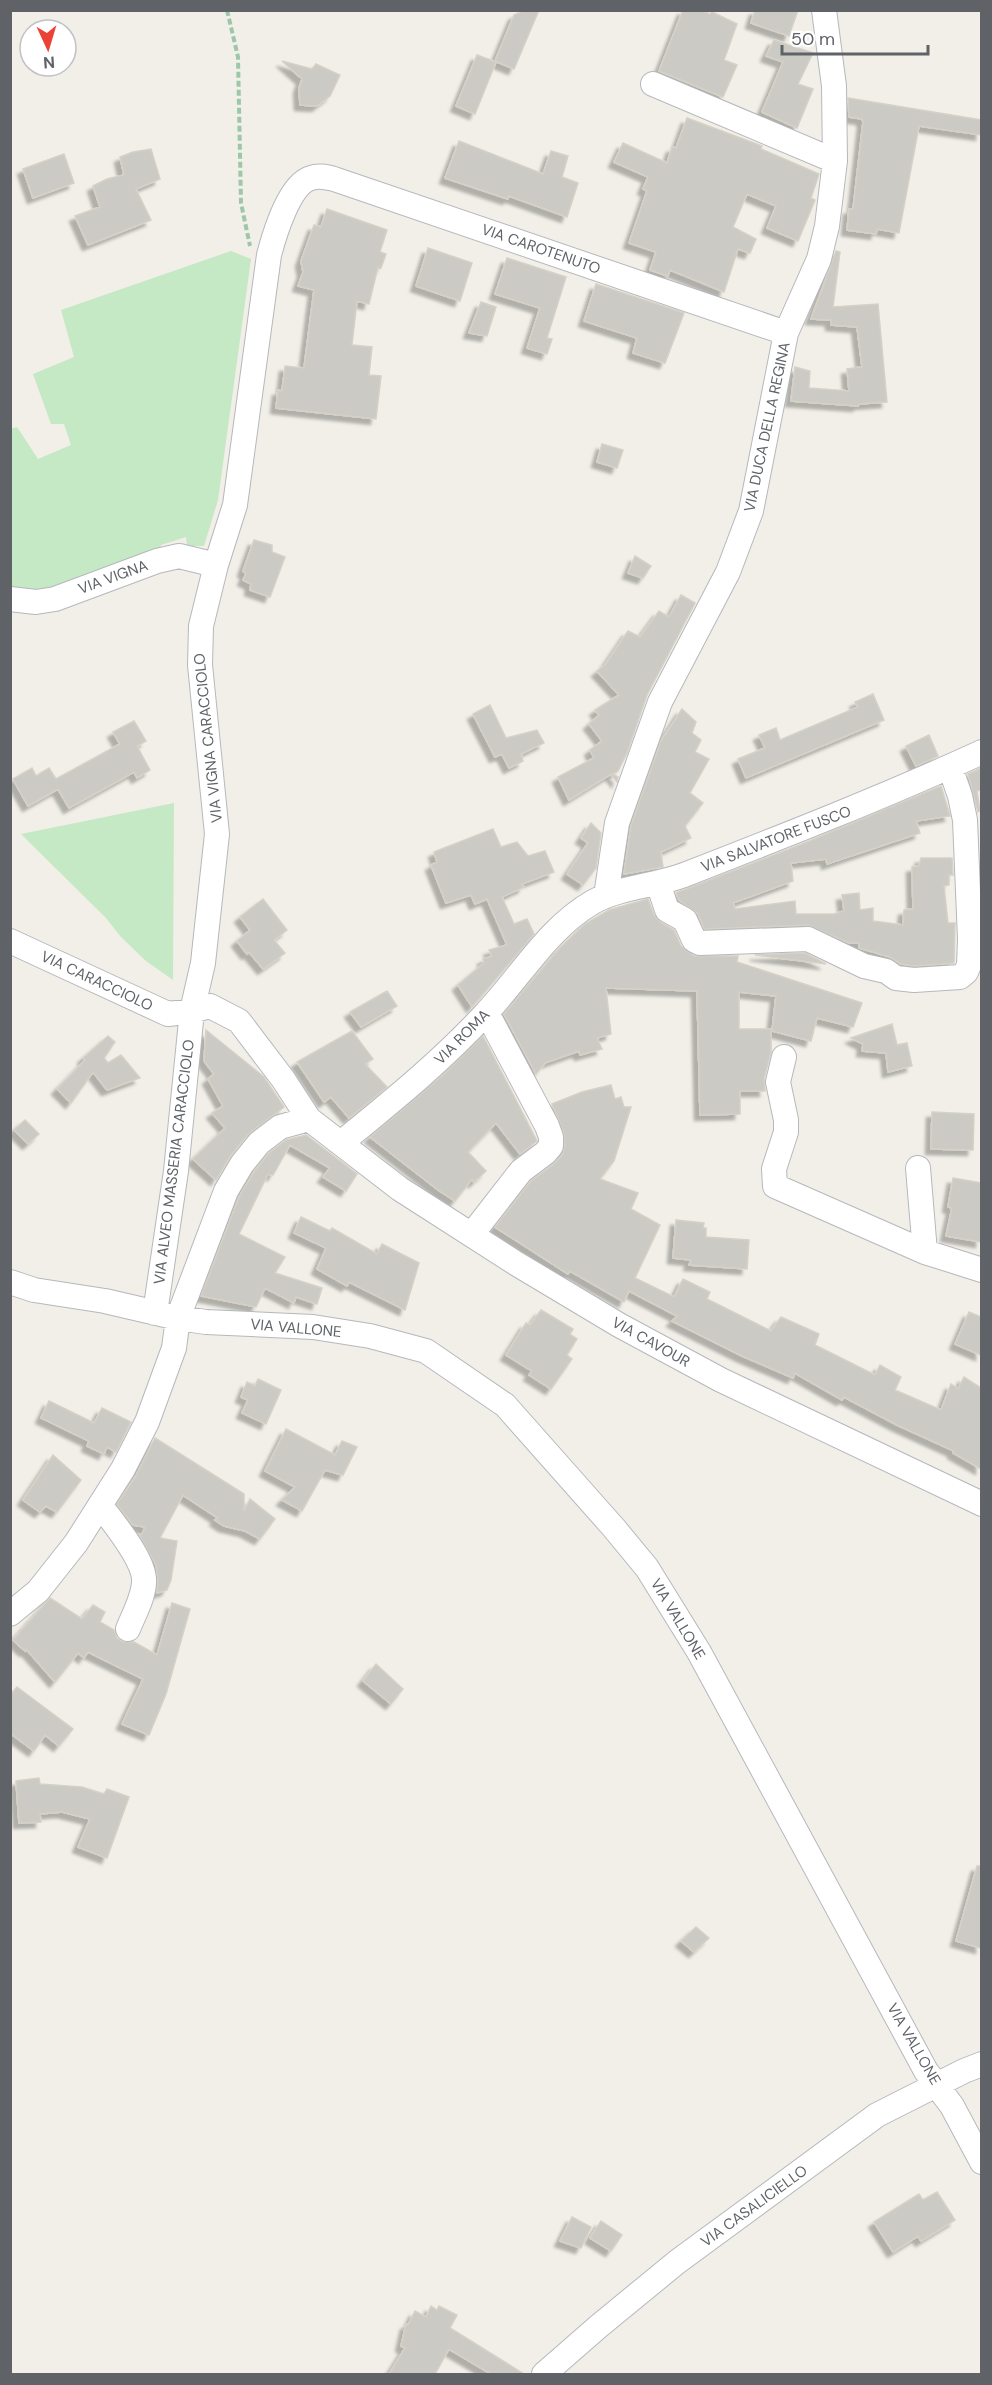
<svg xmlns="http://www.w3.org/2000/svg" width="992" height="2385" font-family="'DM Sans',sans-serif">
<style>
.green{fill:#c5e8c5}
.building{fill:#cccac5;stroke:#d6d1c6;stroke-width:1.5;filter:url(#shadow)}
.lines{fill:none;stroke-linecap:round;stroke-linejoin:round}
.minor-casing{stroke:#b5b8bc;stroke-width:26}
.path{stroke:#9cc7a9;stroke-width:4;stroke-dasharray:6 3;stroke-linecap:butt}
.minor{stroke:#fff;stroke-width:24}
.labels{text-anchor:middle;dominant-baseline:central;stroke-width:4.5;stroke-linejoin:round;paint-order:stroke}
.street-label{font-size:15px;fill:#5f6368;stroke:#fff}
</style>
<defs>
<filter id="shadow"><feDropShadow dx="-5.5" dy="5.5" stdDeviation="1.5" flood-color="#0004"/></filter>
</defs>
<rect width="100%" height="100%" fill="#f1efe8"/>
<path class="green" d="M 231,251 L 251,259 L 218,500 L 204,546 L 187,546 L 186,537 L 161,545 L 160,552 L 58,592 L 11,591 L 10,429 L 17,427 L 38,459 L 71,445 L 64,424 L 51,424 L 33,374 L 74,357 L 61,310 Z
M 174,803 L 173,980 L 146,961 L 121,937 L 106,918 L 21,834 Z"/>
<path class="building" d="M 525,10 L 539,10 L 514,69 L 495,61 L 514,15 Z
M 683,10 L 701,10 L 710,14 L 712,12 L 737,24 L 724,60 L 737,65 L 723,97 L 659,71 Z
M 755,10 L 798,10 L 789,36 L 751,23 Z
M 774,40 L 813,53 L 798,84 L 813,89 L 797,128 L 762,112 L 783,62 L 766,56 Z
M 477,55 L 496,62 L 475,114 L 456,106 Z
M 282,61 L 312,69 L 316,64 L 340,75 L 330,96 L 317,106 L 300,105 L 299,88 L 302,79 Z
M 848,98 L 981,120 L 981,135 L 919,126 L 899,233 L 877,229 L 876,234 L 847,230 L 849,209 L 853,209 L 863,122 L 862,119 L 849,117 Z
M 687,118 L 762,146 L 761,149 L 819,174 L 811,198 L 815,200 L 798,241 L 767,228 L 776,206 L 747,194 L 733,227 L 756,239 L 750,253 L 738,249 L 724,292 L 670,270 L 668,276 L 650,270 L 656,252 L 629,243 L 647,191 L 643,189 L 648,177 L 614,162 L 623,143 L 667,163 L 672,147 L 676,148 Z
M 459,141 L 543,174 L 551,151 L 568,156 L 562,177 L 578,183 L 567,217 L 509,196 L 508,199 L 445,178 Z
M 151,149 L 160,179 L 136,189 L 151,220 L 88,245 L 75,216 L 100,207 L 93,186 L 107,179 L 124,175 L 120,157 L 133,152 Z
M 64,154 L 74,183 L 33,198 L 23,169 Z
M 327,209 L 387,230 L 380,252 L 386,254 L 381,268 L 378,267 L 369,304 L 357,301 L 352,345 L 372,347 L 369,375 L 381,376 L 376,419 L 276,408 L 278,390 L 282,391 L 285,366 L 304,368 L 314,290 L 298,286 L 303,272 L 301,261 L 314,225 L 321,227 Z
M 428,248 L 472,263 L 460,301 L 416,286 Z
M 836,251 L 840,252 L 833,307 L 878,304 L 887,402 L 859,404 L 858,406 L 791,401 L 795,367 L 810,371 L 809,388 L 849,391 L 847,369 L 862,367 L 857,327 L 831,325 L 831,320 L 811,319 Z
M 507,258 L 566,277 L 547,338 L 552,339 L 547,354 L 527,348 L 540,308 L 495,294 Z
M 596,284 L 684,313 L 665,363 L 633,353 L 637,338 L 584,321 Z
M 481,302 L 496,307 L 487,336 L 469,333 Z
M 602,444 L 623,450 L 617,468 L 597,462 Z
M 254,540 L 272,545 L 272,552 L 285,557 L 270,597 L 250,590 L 251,584 L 243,580 L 246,574 L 243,571 Z
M 635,556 L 651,566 L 643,578 L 628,573 Z
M 681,595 L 695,603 L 647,695 L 627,753 L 618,771 L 613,774 L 618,777 L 617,782 L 611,774 L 569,800 L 558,777 L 594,758 L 590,750 L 602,741 L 589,724 L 599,715 L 595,710 L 619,695 L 597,671 L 605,665 L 628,631 L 640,637 L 659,611 L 669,617 Z
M 873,694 L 884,720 L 746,778 L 738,759 L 765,748 L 759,735 L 776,728 L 780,740 L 858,707 L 855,702 Z
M 490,705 L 506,738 L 537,730 L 544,743 L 521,754 L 523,761 L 509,768 L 502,754 L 495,757 L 473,714 Z
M 682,709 L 696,722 L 692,733 L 701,740 L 695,752 L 709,759 L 690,793 L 703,803 L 685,826 L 691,838 L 661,852 L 663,867 L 624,874 L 631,826 L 661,741 Z
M 134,721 L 146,741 L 137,746 L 150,770 L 137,778 L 134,772 L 69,808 L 58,789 L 28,806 L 13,779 L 32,768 L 36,776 L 49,768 L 56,779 L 120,744 L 113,732 Z
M 929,735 L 938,756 L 916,766 L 906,746 Z
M 981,768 L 981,790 L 977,791 L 980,811 L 978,812 L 968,774 Z
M 941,786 L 950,816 L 916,821 L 920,833 L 827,864 L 826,859 L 791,863 L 793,881 L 733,903 L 735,909 L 795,901 L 796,914 L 834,914 L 844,911 L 842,895 L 859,893 L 860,910 L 873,908 L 873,921 L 903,925 L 904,910 L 913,909 L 912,867 L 919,866 L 921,858 L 952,858 L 953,875 L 949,875 L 949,885 L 944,886 L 948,923 L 955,923 L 954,963 L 914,966 L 901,964 L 890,957 L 859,948 L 859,943 L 849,943 L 808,925 L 704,929 L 698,914 L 679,900 L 676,893 L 802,844 Z
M 591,823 L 601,833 L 596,868 L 583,885 L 567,874 L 588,843 L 581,838 Z
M 493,829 L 501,847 L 517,842 L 528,856 L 545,851 L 554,872 L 522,884 L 524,887 L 502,897 L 514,924 L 527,919 L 534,934 L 472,1007 L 458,985 L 484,963 L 483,959 L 492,956 L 489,950 L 507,945 L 487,899 L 475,904 L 471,895 L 446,903 L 431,865 L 437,862 L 434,852 Z
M 263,899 L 287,930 L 274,940 L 285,953 L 263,969 L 249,952 L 247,954 L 237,941 L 250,930 L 240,917 Z
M 648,899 L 654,915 L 660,922 L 674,930 L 681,946 L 694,956 L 738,956 L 737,962 L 862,1003 L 853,1027 L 817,1018 L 811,1041 L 772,1031 L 776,996 L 739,992 L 739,1029 L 771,1029 L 771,1052 L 764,1079 L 765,1091 L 740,1091 L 740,1114 L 700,1115 L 697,991 L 606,988 L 611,1034 L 597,1038 L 602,1049 L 580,1055 L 579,1051 L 545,1063 L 536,1074 L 504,1014 L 559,949 L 585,924 L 609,910 Z
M 805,953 L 826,964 L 755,955 Z
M 387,991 L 397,1006 L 361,1027 L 350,1012 Z
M 892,1024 L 897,1045 L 907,1043 L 912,1066 L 888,1072 L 886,1053 L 862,1051 L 863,1044 L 851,1038 Z
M 206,1030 L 264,1077 L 284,1107 L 248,1134 L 231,1155 L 216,1180 L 193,1159 L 225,1128 L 212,1113 L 223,1106 L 208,1079 L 214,1074 L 204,1061 Z
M 352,1031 L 373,1059 L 365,1064 L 387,1087 L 349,1118 L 331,1097 L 324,1102 L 297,1062 Z
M 108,1036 L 115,1042 L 104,1058 L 108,1063 L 121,1055 L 140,1078 L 107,1090 L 93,1072 L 71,1103 L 57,1089 L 85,1060 L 83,1058 Z
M 483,1036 L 537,1141 L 520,1154 L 496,1123 L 468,1152 L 486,1171 L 474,1182 L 472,1179 L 455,1201 L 438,1190 L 370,1137 L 443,1075 Z
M 611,1085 L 615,1099 L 621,1097 L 624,1107 L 631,1107 L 614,1161 L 600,1179 L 638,1193 L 631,1209 L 660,1225 L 635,1278 L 674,1297 L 683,1279 L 710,1292 L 707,1299 L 771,1331 L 781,1317 L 819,1334 L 815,1345 L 875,1375 L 880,1365 L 901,1377 L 895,1390 L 941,1410 L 951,1384 L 958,1389 L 964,1377 L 981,1388 L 981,1469 L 953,1453 L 954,1451 L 897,1425 L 844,1397 L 842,1400 L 795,1373 L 793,1378 L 742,1356 L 672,1321 L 677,1316 L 629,1291 L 624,1302 L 570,1271 L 568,1274 L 495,1227 L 531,1181 L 554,1164 L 562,1155 L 565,1146 L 564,1133 L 552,1104 L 582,1092 Z
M 932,1112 L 974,1114 L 973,1150 L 931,1149 Z
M 25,1120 L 39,1134 L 28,1144 L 14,1130 Z
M 306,1135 L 357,1174 L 346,1191 L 323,1177 L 330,1168 L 290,1145 L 273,1175 L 268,1174 L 239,1234 L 285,1257 L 275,1273 L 322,1288 L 317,1304 L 296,1297 L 294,1303 L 265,1288 L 256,1307 L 201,1296 L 239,1197 L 254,1172 L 269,1153 L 286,1140 Z
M 953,1178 L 981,1183 L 981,1242 L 946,1236 L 952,1208 L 948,1207 Z
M 301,1217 L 330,1231 L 332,1228 L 377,1254 L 382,1244 L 419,1263 L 405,1310 L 349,1282 L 347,1286 L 317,1269 L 326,1248 L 294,1233 Z
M 676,1220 L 704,1223 L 703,1228 L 706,1228 L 706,1237 L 749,1240 L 747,1269 L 689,1265 L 691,1260 L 673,1258 Z
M 541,1310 L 573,1329 L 570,1334 L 577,1339 L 567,1355 L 572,1359 L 551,1389 L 529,1375 L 532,1371 L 506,1355 L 526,1323 L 530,1325 Z
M 969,1312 L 981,1317 L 981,1355 L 955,1344 Z
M 258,1379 L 281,1390 L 266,1424 L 242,1413 L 248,1400 L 241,1397 L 247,1382 L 255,1386 Z
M 49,1401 L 94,1423 L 102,1408 L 131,1422 L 116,1452 L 107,1447 L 104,1454 L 87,1446 L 89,1441 L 41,1418 Z
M 286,1429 L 335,1455 L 342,1441 L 357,1447 L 343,1475 L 325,1470 L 302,1511 L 282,1500 L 295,1487 L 265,1471 Z
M 155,1438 L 244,1494 L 244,1511 L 250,1499 L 275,1519 L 260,1539 L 245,1531 L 224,1526 L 215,1520 L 218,1518 L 183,1495 L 160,1538 L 177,1541 L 171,1580 L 167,1590 L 157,1593 L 158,1579 L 156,1565 L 139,1534 L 142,1534 L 145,1527 L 133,1525 L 117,1504 L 136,1476 Z
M 53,1455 L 81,1480 L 57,1512 L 46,1506 L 40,1512 L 23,1500 Z
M 50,1598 L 82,1619 L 93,1605 L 105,1612 L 100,1622 L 114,1630 L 117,1638 L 123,1642 L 134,1642 L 157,1655 L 172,1603 L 190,1609 L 166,1694 L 149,1735 L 122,1724 L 143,1679 L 88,1652 L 84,1658 L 78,1653 L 55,1682 L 26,1649 L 25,1651 L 13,1640 Z
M 376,1664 L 403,1689 L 391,1704 L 363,1681 Z
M 17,1687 L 73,1729 L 59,1746 L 45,1735 L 34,1751 L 10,1733 L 10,1695 Z
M 39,1778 L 40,1784 L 82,1787 L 104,1794 L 107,1789 L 129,1797 L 107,1858 L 78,1847 L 90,1819 L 62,1812 L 40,1814 L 41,1822 L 19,1823 L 16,1781 Z
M 977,1866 L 981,1866 L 981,1948 L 956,1941 Z
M 696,1927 L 709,1938 L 694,1952 L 681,1941 Z
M 937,2192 L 955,2220 L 921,2241 L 918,2236 L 893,2252 L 874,2222 L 919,2194 L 923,2200 Z
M 572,2217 L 591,2227 L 581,2248 L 560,2241 Z
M 601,2221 L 622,2235 L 611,2251 L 590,2238 Z
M 431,2306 L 437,2310 L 439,2306 L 457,2315 L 450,2328 L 524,2374 L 491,2374 L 449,2349 L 435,2374 L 389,2374 L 405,2348 L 401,2346 L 406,2324 L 408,2325 L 415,2311 L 426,2317 Z"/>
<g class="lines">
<g class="minor-casing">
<path id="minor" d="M 653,84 L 835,161
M 10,599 L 36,602 L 55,599 L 157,561 L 179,556 L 216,565
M 658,883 L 667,910 L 685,920 L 694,940 L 700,943 L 808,939 L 864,966 L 886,971 L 896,978 L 914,980 L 960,977 L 966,972 L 969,965 L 970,939 L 965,820 L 960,796 L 950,767
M 606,896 L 617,823 L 660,702 L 728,572 L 751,511 L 786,333 L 819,259 L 827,226 L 835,161 L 834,86 L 824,10
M 10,941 L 168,1014 L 192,1011 L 210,1006 L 239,1021 L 283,1079 L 309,1119 L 400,1189 L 517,1264 L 619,1325 L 721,1380 L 982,1504
M 784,1057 L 778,1082 L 786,1120 L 786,1132 L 774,1169 L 775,1186 L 925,1252 L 982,1270
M 341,1143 C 391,1102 442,1061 486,1013 C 521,976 548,928 593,902 C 620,887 655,886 684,875 C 784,836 884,797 982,752
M 918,1168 L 925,1252
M 472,1234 L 521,1171 L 545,1153 L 551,1146 L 551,1137 L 547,1126 L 487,1013
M 10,1282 L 34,1290 L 105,1301 L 178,1318 L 206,1322 L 313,1327 L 370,1336 L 426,1351 L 505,1405 L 614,1528 L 647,1568 L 699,1652 L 926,2071 L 952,2106 L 982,2162
M 155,1313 L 176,1171 L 192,1011 L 203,963 L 217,834 L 200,665 L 201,626 L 216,565 L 235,505 L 269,255 C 274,236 289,184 311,178 C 319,175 326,177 334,179 L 786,333
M 100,1505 C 113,1522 143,1558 144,1579 C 145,1595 134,1614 128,1629
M 10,1614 L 38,1591 L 76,1543 L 123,1469 L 147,1422 L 174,1348 L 178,1318 L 226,1191 L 242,1164 L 259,1143 L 280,1127 L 309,1119
M 544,2374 L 599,2326 L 677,2262 L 877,2115 L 964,2071 L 982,2064"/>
</g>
<path class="path" d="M 227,10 L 238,57 L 241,203 L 250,246"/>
<use href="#minor" class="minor"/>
</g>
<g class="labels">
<g class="street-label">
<text transform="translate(541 249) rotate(19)">VIA CAROTENUTO</text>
<text transform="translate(767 427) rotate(-78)">VIA DUCA DELLA REGINA</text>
<text transform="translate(113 577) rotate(-20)">VIA VIGNA</text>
<text transform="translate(208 738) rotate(-96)">VIA VIGNA CARACCIOLO</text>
<text transform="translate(776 839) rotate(-21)">VIA SALVATORE FUSCO</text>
<text transform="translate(97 981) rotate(25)">VIA CARACCIOLO</text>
<text transform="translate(462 1037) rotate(-45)">VIA ROMA</text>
<text transform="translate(174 1162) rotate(-83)">VIA ALVEO MASSERIA CARACCIOLO</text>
<text transform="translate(296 1328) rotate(5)">VIA VALLONE</text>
<text transform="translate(651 1342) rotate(29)">VIA CAVOUR</text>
<text transform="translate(678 1619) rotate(59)">VIA VALLONE</text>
<text transform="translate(914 2044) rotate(60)">VIA VALLONE</text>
<text transform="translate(754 2206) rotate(-36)">VIA CASALICIELLO</text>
</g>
</g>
<rect width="992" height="2385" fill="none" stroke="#5f6368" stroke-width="24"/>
<g transform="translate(48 48) rotate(176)"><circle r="28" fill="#ffffff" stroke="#bfc1c3" stroke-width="1.5"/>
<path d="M0-4.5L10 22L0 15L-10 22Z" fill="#ea4335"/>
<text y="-9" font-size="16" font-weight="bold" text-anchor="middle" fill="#5f6368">N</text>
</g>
<path d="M782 45v9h146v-9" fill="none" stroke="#5f6368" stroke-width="3"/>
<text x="791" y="45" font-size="18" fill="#5f6368" stroke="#ffffff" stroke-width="4.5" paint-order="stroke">50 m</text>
</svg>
